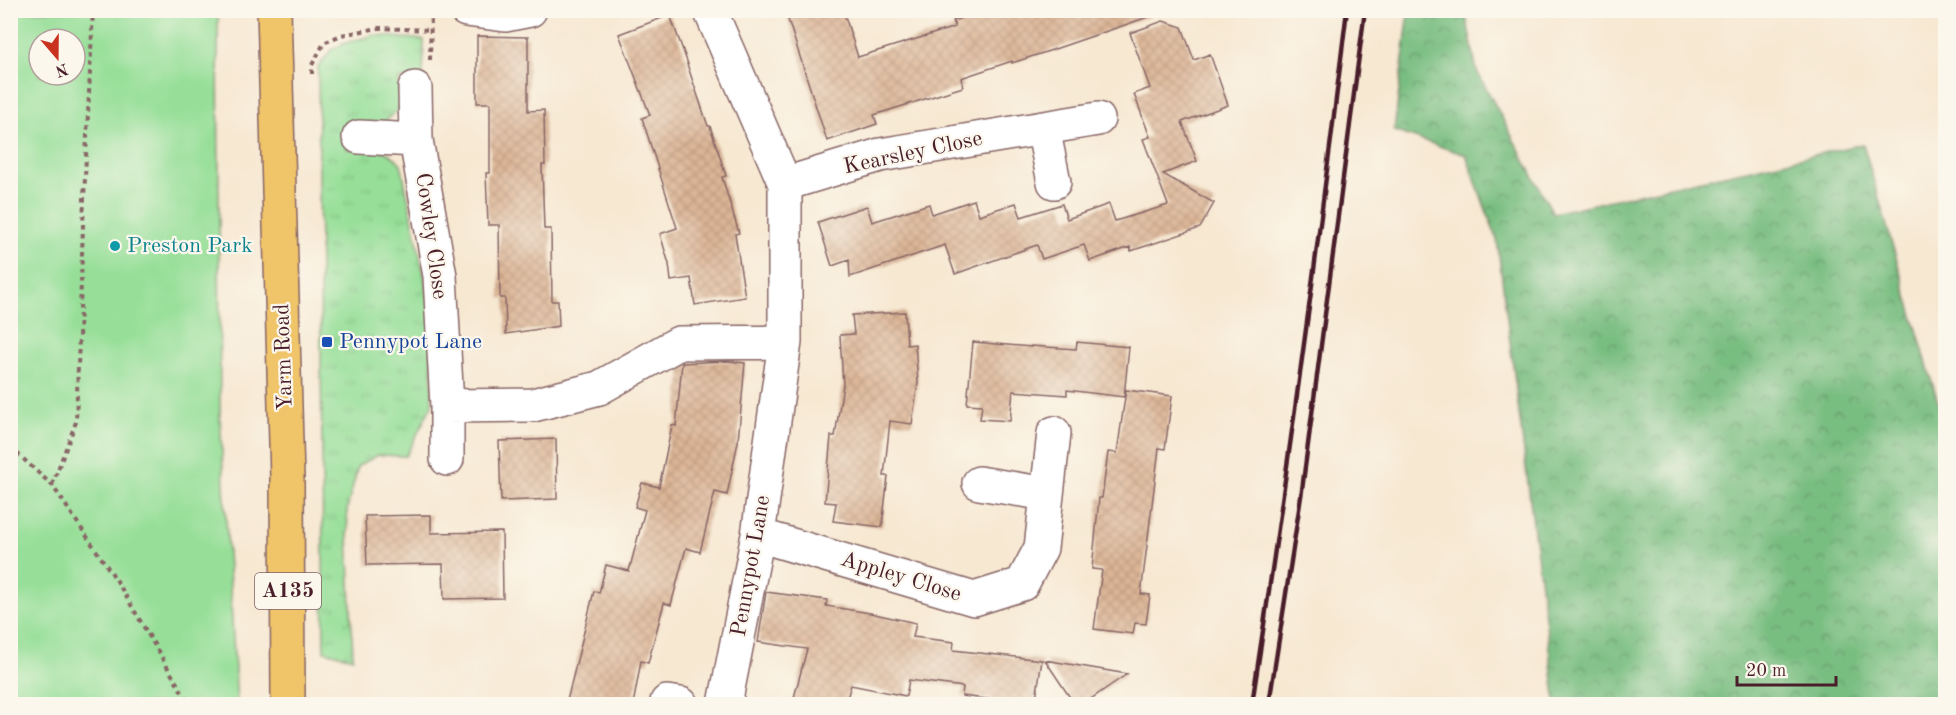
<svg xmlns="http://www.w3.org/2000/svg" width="1956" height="715" font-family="'Old Standard TT',serif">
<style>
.grass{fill:url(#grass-tufts);stroke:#707f62;stroke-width:1.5}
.forest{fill:url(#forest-crowns);stroke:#626e56;stroke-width:1.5}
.park{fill:#97df99;stroke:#707f62;stroke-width:1.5;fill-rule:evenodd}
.building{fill:url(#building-cross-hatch)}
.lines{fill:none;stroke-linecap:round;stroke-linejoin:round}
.minor-casing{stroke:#876565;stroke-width:36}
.major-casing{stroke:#876565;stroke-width:36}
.path{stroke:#876565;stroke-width:4;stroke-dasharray:4.5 4.5;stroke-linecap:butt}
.minor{stroke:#fff;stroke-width:33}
.major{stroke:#f0c469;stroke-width:33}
.rail{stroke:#4a1f2b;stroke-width:4.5}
.culture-dot{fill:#0f9aa8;stroke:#fbf7ec;stroke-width:2}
.transit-dot{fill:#1a4fb4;stroke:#fbf7ec;stroke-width:2}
.labels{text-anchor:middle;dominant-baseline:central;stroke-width:4.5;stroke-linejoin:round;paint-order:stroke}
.shield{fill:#fbf7ec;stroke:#7f6065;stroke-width:1.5}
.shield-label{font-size:21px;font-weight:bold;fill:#4a1f2b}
.street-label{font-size:22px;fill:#4a1f2b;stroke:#fbf7ec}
.culture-label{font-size:22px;fill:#0d838f;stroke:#fbf7ec;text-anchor:start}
.transit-label{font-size:22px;fill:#164399;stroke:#fbf7ec;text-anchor:start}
</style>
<defs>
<pattern id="grass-tufts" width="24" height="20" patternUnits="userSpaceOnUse" patternTransform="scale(1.5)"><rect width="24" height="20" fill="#97df99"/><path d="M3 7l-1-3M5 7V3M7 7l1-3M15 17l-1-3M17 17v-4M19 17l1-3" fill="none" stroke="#84bf84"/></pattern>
<pattern id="forest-crowns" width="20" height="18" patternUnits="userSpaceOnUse" patternTransform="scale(1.5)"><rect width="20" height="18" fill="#79be81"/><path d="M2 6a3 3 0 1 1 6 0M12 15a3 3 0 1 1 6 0" fill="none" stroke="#659a6a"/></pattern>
<pattern id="building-cross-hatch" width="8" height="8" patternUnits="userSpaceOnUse" patternTransform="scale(1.5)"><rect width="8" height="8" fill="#dcb596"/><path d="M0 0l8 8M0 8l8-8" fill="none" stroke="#be9b81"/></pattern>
</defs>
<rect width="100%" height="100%" fill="#fbf7ec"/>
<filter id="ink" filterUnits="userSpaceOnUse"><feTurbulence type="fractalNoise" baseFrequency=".0167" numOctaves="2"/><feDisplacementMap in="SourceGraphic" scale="12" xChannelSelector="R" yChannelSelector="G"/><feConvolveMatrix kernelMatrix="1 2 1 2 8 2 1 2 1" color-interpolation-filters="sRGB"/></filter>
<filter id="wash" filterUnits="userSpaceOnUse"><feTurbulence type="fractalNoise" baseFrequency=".008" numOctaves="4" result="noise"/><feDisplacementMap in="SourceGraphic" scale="24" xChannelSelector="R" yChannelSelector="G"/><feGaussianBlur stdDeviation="1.35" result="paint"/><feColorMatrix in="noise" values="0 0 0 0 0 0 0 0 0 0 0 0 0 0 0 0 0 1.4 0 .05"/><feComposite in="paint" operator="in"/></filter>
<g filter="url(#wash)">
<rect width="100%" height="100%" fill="#f7e8d2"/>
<path class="grass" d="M 374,35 L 424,40 L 423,79 L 399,79 L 399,109 L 384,122 L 348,125 L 347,149 C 370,149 385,145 401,164 L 431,309 L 432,405 L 406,456 L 378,455 L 358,466 L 347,509 L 353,658 L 324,651 L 318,67 L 332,49 L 345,43 Z"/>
<path class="forest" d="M 1465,11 L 1477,71 L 1553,213 L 1863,144 L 1945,426 L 1945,704 L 1556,704 L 1497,240 L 1466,155 L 1394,131 L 1409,11 Z"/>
<path class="park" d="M 10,11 L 218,11 L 220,417 L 237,704 L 11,704 ZM 39,39 L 75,39 L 75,75 L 39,75 Z"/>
<g id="blocks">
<path class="building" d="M 785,10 L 843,10 L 858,57 L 955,27 L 953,21 L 984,10 L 1153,10 L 1154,15 L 1049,51 L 1012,63 L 1012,61 L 961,78 L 963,87 L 874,115 L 877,124 L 827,141 Z
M 670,15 L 688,64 L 687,64 L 708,126 L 710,126 L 726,176 L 722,177 L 739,233 L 735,234 L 745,297 L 695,305 L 691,278 L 671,281 L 669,264 L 660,234 L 677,228 L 642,118 L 650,115 L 619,34 Z
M 1163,21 L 1182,27 L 1194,60 L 1210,54 L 1228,105 L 1182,122 L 1197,161 L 1163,174 L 1214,203 L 1200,228 L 1131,251 L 1130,247 L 1090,261 L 1084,245 L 1042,259 L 1037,245 L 955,274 L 945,245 L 850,277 L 849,260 L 832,266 L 818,222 L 867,206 L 872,222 L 929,204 L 932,214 L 974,200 L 979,215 L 1016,203 L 1021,217 L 1062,204 L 1067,219 L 1109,204 L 1115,221 L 1168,205 L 1143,139 L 1150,137 L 1134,94 L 1150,88 L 1130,33 Z
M 477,36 L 528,37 L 528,111 L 544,110 L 545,165 L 542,165 L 544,229 L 551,229 L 552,301 L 558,301 L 559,326 L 506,334 L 505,298 L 500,298 L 499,225 L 488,225 L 486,173 L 490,173 L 490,103 L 477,103 Z
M 905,312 L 907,345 L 915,344 L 918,382 L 912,424 L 890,421 L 884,476 L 888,476 L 882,527 L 833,521 L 836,503 L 825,502 L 831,436 L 835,436 L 843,385 L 840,335 L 854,334 L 852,315 Z
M 973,342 L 1031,347 L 1031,346 L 1076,349 L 1077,342 L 1129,347 L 1124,397 L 1067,390 L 1067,395 L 1013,391 L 1010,421 L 980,419 L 982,405 L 967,404 Z
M 728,361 L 745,363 L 738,442 L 727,495 L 715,492 L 700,552 L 686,548 L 671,605 L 664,603 L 648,663 L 641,661 L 633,705 L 566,705 L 594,591 L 599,593 L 606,565 L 629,571 L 645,510 L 635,507 L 642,483 L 659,487 L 672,425 L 676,426 L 682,363 Z
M 1126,390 L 1172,396 L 1165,449 L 1159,448 L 1141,594 L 1150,595 L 1146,624 L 1135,623 L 1133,634 L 1094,629 L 1102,570 L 1092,569 L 1099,498 L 1102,498 L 1108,452 L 1117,453 Z
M 556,439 L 557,499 L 501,501 L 499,441 Z
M 431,515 L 431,533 L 502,532 L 503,598 L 444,599 L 443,564 L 367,565 L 365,516 Z
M 766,592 L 827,600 L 826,606 L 870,613 L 916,623 L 913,637 L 954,642 L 953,650 L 1042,660 L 1035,705 L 962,696 L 963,687 L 909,680 L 906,696 L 851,685 L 845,705 L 792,705 L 807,649 L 758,642 Z
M 1045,660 L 1127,674 L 1082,705 L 1075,705 Z"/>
</g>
</g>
<g filter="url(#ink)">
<use href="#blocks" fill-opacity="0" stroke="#876565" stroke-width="1.5"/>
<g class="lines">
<g class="minor-casing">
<path id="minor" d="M 466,10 L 505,15 L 530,10
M 710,10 L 785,184 L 785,342 L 758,535 L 725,704
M 415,88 L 416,140 L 440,276 L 447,406 L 533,405 L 599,388 L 679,343 L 785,342
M 1043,128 L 1054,182
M 359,137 L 416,140
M 785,184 L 880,155 L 1098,119
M 447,406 L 447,459
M 979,483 L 1047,494
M 758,535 L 974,599 L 1022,584 L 1041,548 L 1054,433
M 667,702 L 681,704"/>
</g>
<g class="major-casing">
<path id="major" d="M 274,10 L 287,478 L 288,704"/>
</g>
<path class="path" d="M 430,60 L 431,13
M 312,74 L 312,65 L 324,43 L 341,35 L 379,28 L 431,30
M 10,447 L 52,485 L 117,581 L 189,704
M 52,485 L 76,422 L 84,198 L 93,10"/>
<use href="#minor" class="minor"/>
<use href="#major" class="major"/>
<path class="rail" d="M 1252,704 C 1287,474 1319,242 1347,10
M 1269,704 L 1302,490 L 1365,10"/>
</g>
</g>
<circle class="culture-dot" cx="115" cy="246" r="6"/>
<rect class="transit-dot" x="321" y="336" width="12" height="12" rx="3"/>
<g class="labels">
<rect class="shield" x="255" y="573" width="66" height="36" rx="4.5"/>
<g class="shield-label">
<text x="288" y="591">A135</text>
</g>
<g class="street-label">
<text transform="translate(913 153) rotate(-12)">Kearsley Close</text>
<text transform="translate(431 236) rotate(82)">Cowley Close</text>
<text transform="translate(284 357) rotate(-92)">Yarm Road</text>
<text transform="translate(751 566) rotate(-80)">Pennypot Lane</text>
<text transform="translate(901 577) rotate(17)">Appley Close</text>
</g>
<g class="culture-label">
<text x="127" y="246">Preston Park</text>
</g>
<g class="transit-label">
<text x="339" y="342">Pennypot Lane</text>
</g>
</g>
<rect width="1956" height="715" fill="none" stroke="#fbf7ec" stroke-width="36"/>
<g transform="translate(57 57) rotate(160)"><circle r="28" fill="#fbf7ec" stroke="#b4a19f" stroke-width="1.5"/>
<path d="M0-4.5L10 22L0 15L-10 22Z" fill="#c8321e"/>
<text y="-9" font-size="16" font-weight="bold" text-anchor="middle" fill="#4a1f2b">N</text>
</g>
<path d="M1737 676v9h99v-9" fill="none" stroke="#4a1f2b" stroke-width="3"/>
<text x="1746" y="676" font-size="18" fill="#4a1f2b" stroke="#fbf7ec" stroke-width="4.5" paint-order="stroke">20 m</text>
</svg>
